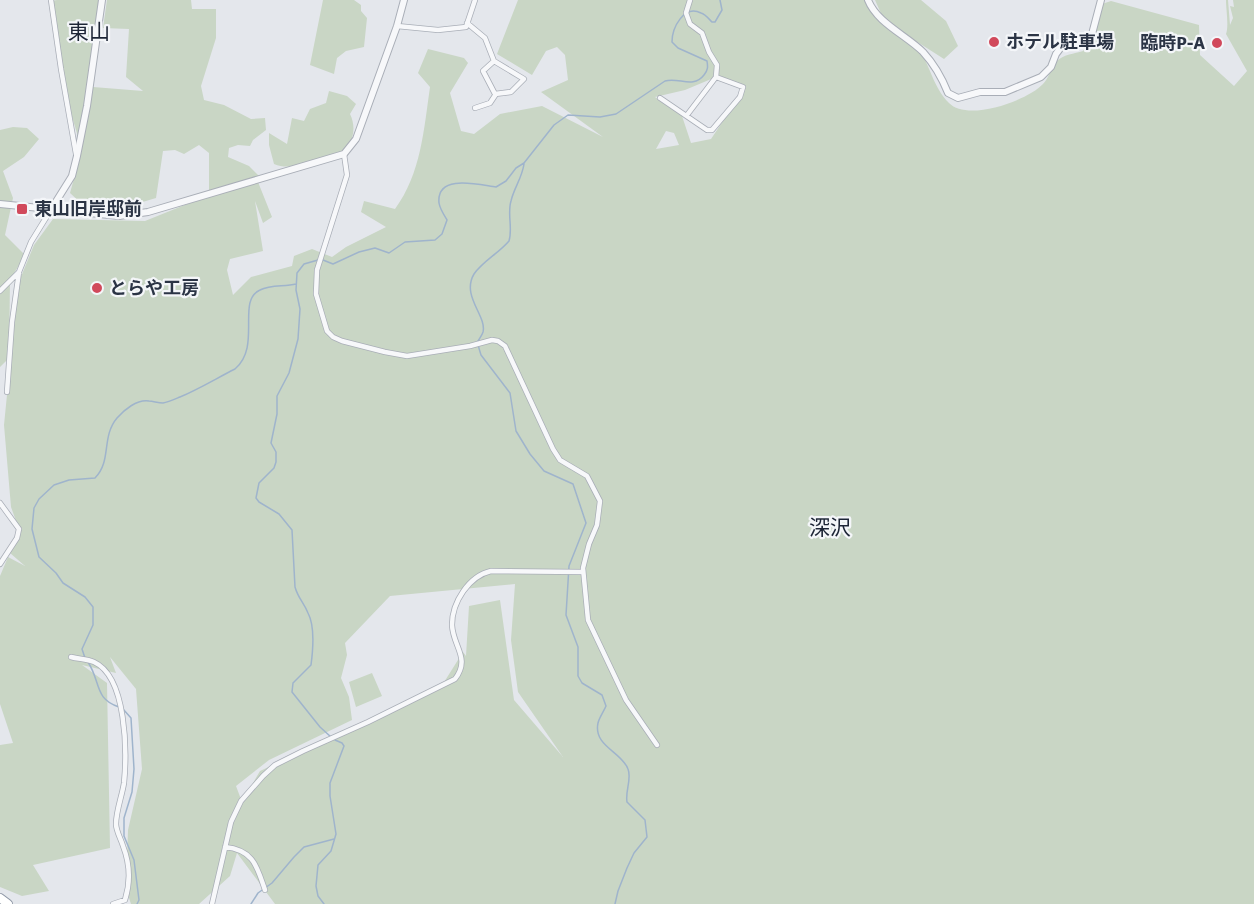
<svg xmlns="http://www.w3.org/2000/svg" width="1254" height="904" font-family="Signika,'Noto Sans JP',sans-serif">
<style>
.green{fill:#c9d6c5;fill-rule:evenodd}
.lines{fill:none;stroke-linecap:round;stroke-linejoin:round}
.stream{stroke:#9fb4cc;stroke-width:1.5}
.minor-casing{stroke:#a9aeb7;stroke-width:6}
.tertiary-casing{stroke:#a9aeb7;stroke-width:8}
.trunk-casing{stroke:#8b94a3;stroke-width:10}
.minor{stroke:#f7f8fa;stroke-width:4.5}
.tertiary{stroke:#f7f8fa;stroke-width:6}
.trunk{stroke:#fff;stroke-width:8}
.poi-dot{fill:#d1495b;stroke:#f4f6f9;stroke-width:2}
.labels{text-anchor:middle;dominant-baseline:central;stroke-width:4.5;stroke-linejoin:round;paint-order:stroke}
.poi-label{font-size:18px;font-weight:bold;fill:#2b3445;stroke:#f4f6f9;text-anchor:start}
.quarter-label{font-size:21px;fill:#1d2536;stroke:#f4f6f9}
</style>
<rect width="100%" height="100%" fill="#e4e7ec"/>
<path class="green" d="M 57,0 L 102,0 L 95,53 L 93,87 L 143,91 L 126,77 L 129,29 L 103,28 L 107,0 L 191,0 L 192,9 L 216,9 L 216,38 L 201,86 L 204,100 L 224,105 L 251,119 L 265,118 L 266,130 L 253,140 L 250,146 L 238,145 L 229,148 L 228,157 L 249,166 L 261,178 L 258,182 L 272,217 L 263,223 L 255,201 L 263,251 L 230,259 L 227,270 L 233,295 L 251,277 L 292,266 L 294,256 L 312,249 L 332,257 L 346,247 L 386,227 L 361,212 L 364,201 L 395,209 C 421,174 424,129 430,87 L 418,73 L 428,49 L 464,58 L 468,63 L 450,93 L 461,131 L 474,134 L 500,114 L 542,106 L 603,137 L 541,92 L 568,80 L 565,55 L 557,47 L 546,51 L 532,75 L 497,54 L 518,0 L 870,0 L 883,18 L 875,0 L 921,0 L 946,21 L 958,46 L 944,59 L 897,29 C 903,34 913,40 918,47 C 930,65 933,87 949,103 C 967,122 1027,101 1043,84 C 1049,78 1051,67 1057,61 C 1064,54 1074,54 1083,51 L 1095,33 L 1102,4 L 1111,1 L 1199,25 L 1200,55 L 1234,86 L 1247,71 L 1226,34 C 1229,26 1226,9 1226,0 L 1228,0 L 1230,25 L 1233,18 L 1230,6 L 1234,7 L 1233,0 L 1254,0 L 1254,904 L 275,904 L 237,853 L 230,876 L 199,904 L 131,904 L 126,889 L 128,830 L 142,769 L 136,689 L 110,657 L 116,673 L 82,665 L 107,683 L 110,848 L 33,865 L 49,891 L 22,896 L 0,887 L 0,745 L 13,743 L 0,704 L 0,576 L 8,557 L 25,566 L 10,553 L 19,529 L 11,507 L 4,425 L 18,284 L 34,245 L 53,219 L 145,221 L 217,192 L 209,194 L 209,153 L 199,145 L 184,154 L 175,150 L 163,151 L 156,198 L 129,206 L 83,205 L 70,193 L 82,150 L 67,100 L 51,1 ZM 716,77 L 745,88 L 711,139 L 691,143 L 682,116 L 655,97 L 685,90 ZM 666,131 L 674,133 L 679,145 L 656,149 ZM 515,584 L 511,640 L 518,692 L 563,757 L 514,700 L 500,600 L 469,606 L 466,656 L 463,652 L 441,687 L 260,771 L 242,802 L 236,786 L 269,760 L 352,720 L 349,697 L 341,678 L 347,655 L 345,643 L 390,596 Z
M 323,0 L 354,0 L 361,5 L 361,11 L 367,18 L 364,47 L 346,51 L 337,58 L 334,74 L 310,65 Z
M 329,91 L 347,96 L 356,104 L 350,114 C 358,130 352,150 334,157 C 329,158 324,157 320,158 C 303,162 291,171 274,164 L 269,145 L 269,133 L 287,144 L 292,118 L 304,121 L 310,109 L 326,103 Z
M 13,127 L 27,128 L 39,139 L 24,157 L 3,171 L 13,198 L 5,235 L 25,255 L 10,280 L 9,358 L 0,367 L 0,130 Z
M 372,673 L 382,696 L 356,707 L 349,682 Z"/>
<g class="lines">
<path class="stream" d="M 318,260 L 304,264 L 297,273 L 296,290 L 300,309 L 298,339 L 289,373 L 277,396 L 277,414 L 271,443 L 276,452 L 276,462 L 274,468 L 259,483 L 256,498 L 259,502 L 279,514 L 292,530 L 295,587 C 298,598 304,603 308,613 C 315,626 313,650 311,665 L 293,683 L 292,692 L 320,727 L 331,737
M 323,260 L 333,264 L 359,252 L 375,248 L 389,253 L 405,242 L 435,240 L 442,234 L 447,220 C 444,215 440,209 439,203 C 436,173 480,185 496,187 L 506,181 L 516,168 L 524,163 L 554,125 L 568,115 L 600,117 L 616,114 L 665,81 C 679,77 693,89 704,75 C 708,70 708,67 707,61 L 678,48 L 672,42 C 672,28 684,4 701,13 C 705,14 709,19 712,22 L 715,22 L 722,10 L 720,0
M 478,341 C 480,338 482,335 483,332 C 487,316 461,296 474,274 C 483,261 499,253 509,241 C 513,228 507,214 511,201 C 514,188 522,178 524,164
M 478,345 L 481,355 L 510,393 L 516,431 L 530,454 L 544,471 L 573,484 L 586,523 L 569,566 L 566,615 L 578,647 L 578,676 L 582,683 L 602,695 L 606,706 C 604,711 599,718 598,723 C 593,746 622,752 628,769 C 632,779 625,791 627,802 L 645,820 L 647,837 L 634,853 L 627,868 L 618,891 L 615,904
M 85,658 L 82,649 L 93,625 L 93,607 L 85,597 L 63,583 L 56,573 L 39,557 L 32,529 L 34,508 L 39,499 L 54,485 L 69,480 L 95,478 C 112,461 101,437 117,418 C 124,410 137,399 149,401 C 153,401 158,403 163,403 C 168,402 175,399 180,397 C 199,389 217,378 235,369 C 262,346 236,301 260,290 C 271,284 284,287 296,284
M 88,662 C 101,682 94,699 119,707
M 123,709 L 131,718 L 134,769 L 132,792 L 124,818 L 124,836 L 134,860 L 139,900 L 137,904
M 251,904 L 258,893 L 272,883 L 294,857 L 304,847 L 334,839
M 324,904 L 318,896 L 316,886 L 318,865 L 331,851 L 336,834 L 330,796 L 330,783 L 344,746 L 342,743 L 335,740"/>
<g class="minor-casing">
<path id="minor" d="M 51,0 L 61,69 L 76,154
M 467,23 L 485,38 L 494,61 L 483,71 L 495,94 L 511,92 L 524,79 L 494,61
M 397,26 L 438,30 L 466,27 L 475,0
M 660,98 L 707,130 L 712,130 L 740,97 L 743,87 L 716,77
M 475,108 L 490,103 L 496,94
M 687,115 L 716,77 L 717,65 L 709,52 L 702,33 L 690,24 L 686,13 L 690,0
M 344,154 L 347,175 L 317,270 L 316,294 L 327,331 L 333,337 L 342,341 L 385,352 L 407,356 L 470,346 L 492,340 L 498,341 L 505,346 L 553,449 L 560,460 L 587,476 L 600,501 L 597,525 L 589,544 L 583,568 L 588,620 L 626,700 L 657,745
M 0,291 L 19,272
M 7,392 L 12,322 L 19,272 L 31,242 L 52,208
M 0,503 L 19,529 L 17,538 L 0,564
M 71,657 C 78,659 87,659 94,662 C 127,677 127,752 124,783 C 122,796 116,811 116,824 C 116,831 121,839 123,846 C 130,864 131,881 125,900 L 113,904
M 225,847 C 254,850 257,867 265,890
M 212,904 L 231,822 L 241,801 L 263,776 L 275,765 L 303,751 L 368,722 L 455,679 C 471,658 453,647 452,625 C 452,602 469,576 491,571 L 583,572"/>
</g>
<g class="tertiary-casing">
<path id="tertiary" d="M 868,0 C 877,23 906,35 923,52 C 935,65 942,78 948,93 L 958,98 L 980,92 L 1005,92 L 1041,77 L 1051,67 L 1056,54 L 1062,46 L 1080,45 L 1092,34 L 1101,0
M 0,204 L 119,216 L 148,212 L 344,154 L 356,139 L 397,26 L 404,0
M 52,208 L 72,176 L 77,156 L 87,106 L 102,0"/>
</g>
<g class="trunk-casing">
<path id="trunk" d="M 0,898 L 8,904"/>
</g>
<use href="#minor" class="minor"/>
<use href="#tertiary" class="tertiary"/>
<use href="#trunk" class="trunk"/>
</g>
<g class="poi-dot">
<circle cx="994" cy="42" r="6"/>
<circle cx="1217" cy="43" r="6"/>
<rect x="16" y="203" width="12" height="12" rx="3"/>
<circle cx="97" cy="288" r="6"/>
</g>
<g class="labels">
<g class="poi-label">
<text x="1006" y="42">ホテル駐車場</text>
<text x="1205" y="43" text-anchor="end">臨時P-A</text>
<text x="34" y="209">東山旧岸邸前</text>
<text x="109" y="288">とらや工房</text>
</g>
<g class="quarter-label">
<text x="89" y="32">東山</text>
<text x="830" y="528">深沢</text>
</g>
</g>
</svg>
